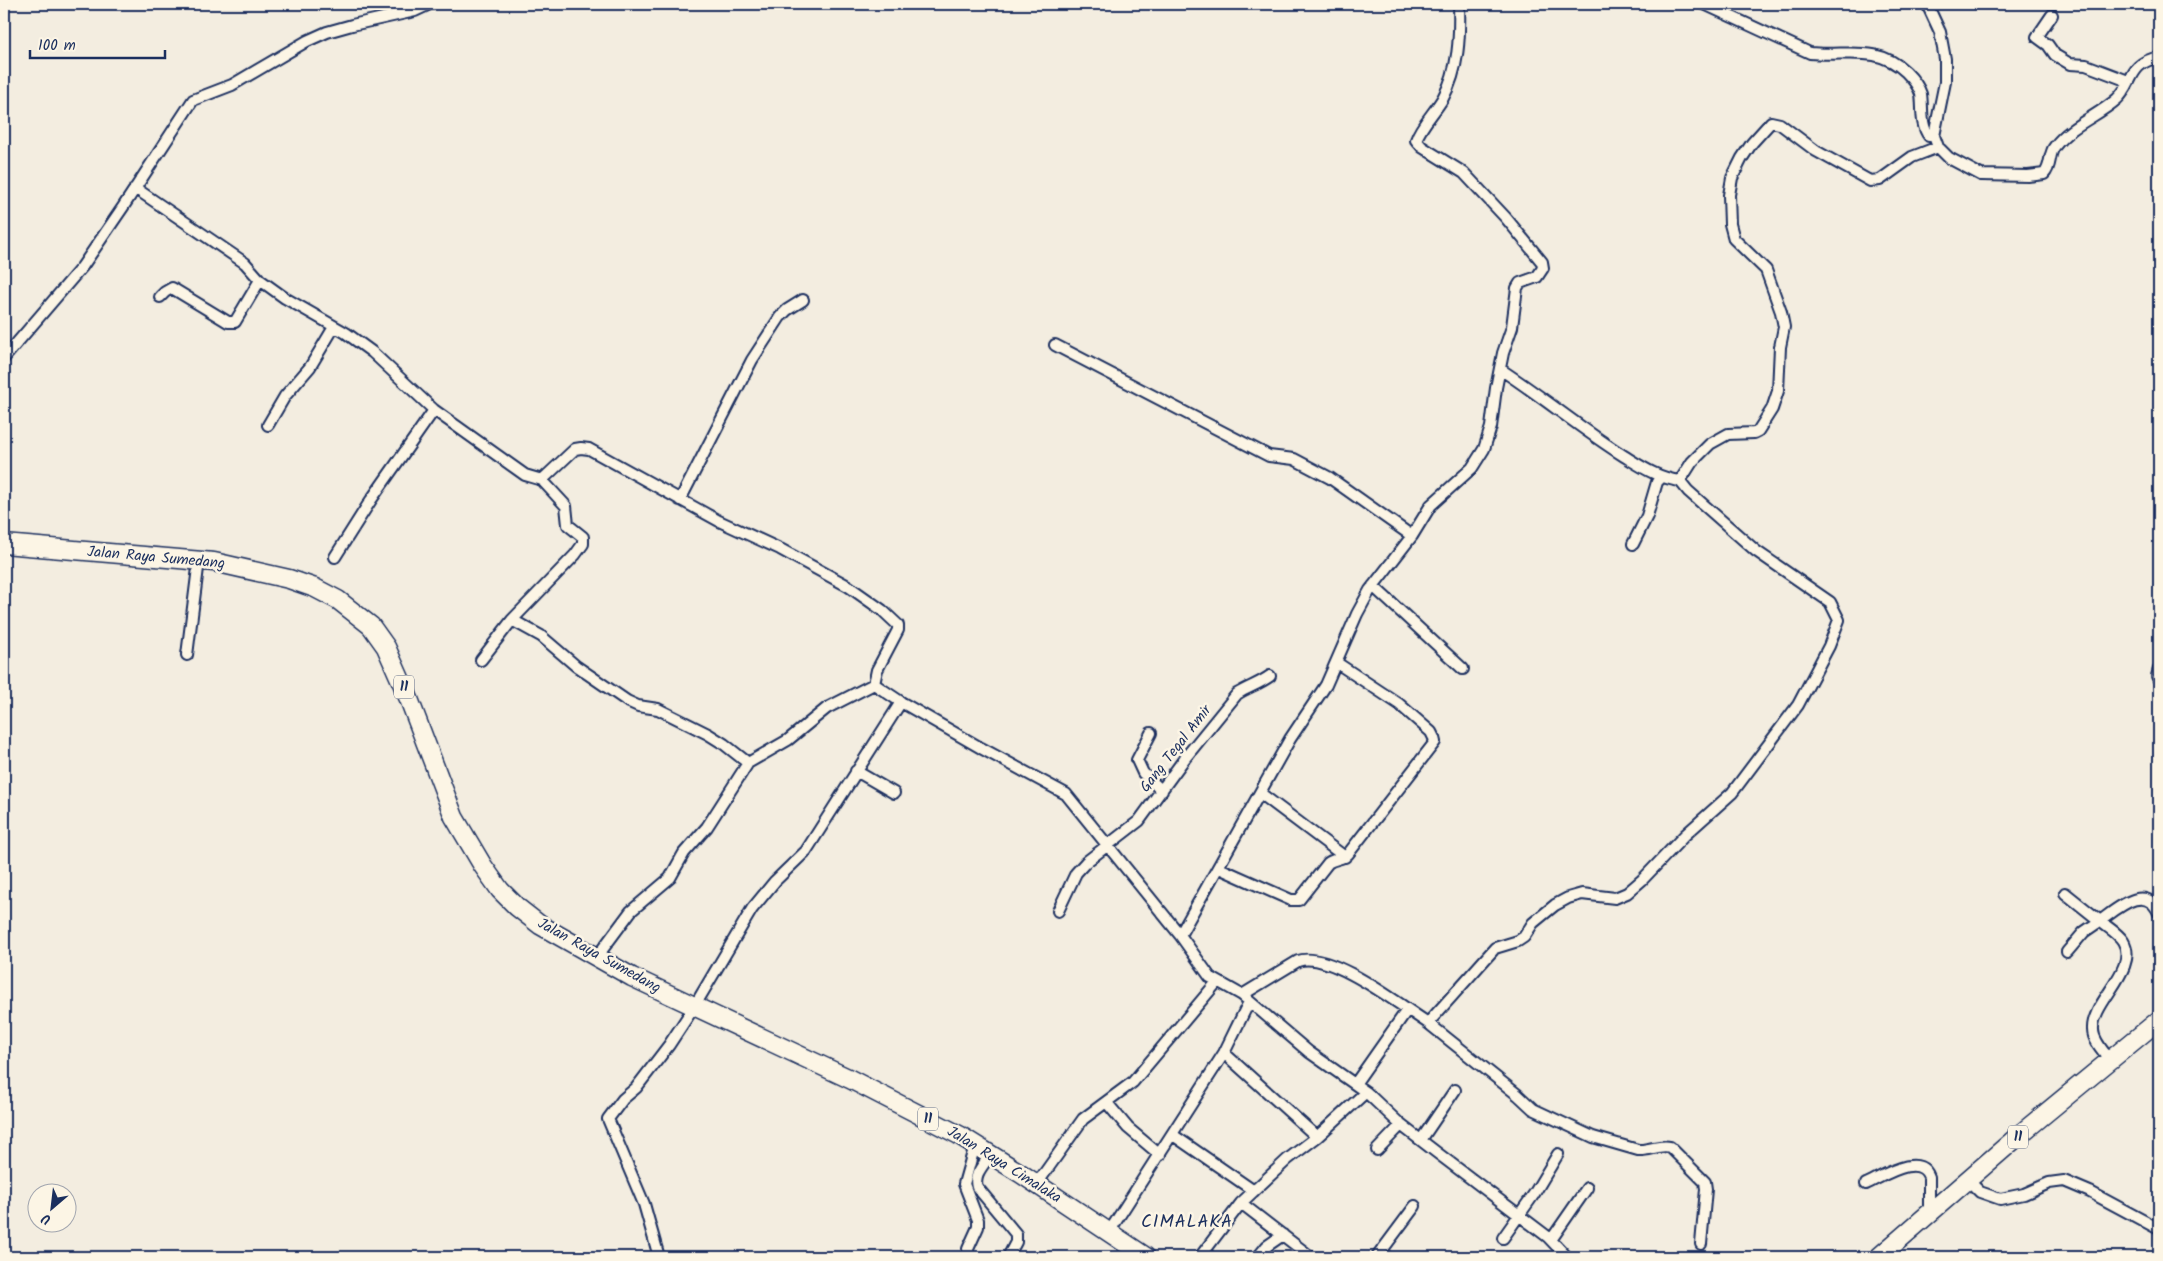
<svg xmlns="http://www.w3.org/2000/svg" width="2163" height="1261" font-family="Kalam,sans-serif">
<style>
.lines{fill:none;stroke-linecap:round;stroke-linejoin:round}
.street-casing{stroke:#1b2f5e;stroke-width:14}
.highway-casing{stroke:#1b2f5e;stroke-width:21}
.street{stroke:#fcf5e5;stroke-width:10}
.highway{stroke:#fcf5e5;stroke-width:18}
.labels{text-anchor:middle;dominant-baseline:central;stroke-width:5;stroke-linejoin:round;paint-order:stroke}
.shield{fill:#fcf5e5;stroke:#5e6a86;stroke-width:1}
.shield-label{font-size:14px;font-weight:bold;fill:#1b2f5e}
.street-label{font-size:15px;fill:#1b2f5e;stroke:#fcf5e5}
.quarter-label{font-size:18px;letter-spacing:1px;fill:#1b2f5e;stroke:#fcf5e5}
</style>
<rect width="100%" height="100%" fill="#f3ede0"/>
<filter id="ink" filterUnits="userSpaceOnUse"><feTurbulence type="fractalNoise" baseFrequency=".02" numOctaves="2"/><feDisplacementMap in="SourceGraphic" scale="10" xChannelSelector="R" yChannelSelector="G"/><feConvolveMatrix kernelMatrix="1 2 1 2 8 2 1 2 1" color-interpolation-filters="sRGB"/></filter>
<g filter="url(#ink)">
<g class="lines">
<g class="street-casing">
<path id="street" d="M 1704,4 L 1810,53 C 1845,57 1877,44 1906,72 C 1913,79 1918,85 1921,94 C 1923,107 1920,125 1929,136 L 1934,136
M 1927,4 L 1940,32 L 1945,59 L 1945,82 L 1934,136 L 1938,147 L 1949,158 L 1981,175 L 2028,176 L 2044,174 C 2052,166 2048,154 2055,146 C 2071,125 2098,116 2117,99 C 2135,82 2127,64 2159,57
M 2052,15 L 2037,37 L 2048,45 L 2055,55 L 2070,64 L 2086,65 L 2128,81
M 135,188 L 245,263 L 260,280 L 285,298 L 346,333 L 372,352 L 434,410 L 525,475 L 542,480 L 575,449 L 581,448 L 589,449 L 719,521 L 780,549 L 848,586 L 882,610 L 898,625 L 898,630 L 877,670 L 874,684
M 160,297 L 165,292 L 172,288 L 228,322 L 235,322 L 260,280
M 1055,345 L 1269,456 L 1294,459 L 1330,478 L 1412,536
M 4,358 L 82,267 L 123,207 L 193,100 L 232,85 L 307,41 L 327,32 L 352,25 L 415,11 L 430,4
M 1500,369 C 1543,397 1581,429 1624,456 C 1642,467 1658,478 1680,481
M 268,425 L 285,396 L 310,367 L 334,327
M 680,500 L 752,360 L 780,317 L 787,310 L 803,300
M 1633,544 L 1647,516 L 1657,482 L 1661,478
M 335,557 L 371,500 L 434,410
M 1373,586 L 1463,669
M 512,620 L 541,636 L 576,666 L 627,701 L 638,706 L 658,709 L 708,734 L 724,744 L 748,763
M 187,655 L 199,560
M 481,660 L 512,620 L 575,555 L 583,544 L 583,537 L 568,525 L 566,506 L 542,480
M 2159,669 L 2157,676 L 2159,680
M 874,684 L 901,702 L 981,748 L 1066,794 L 1180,935 L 1210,977 L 1242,995 L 1309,1052 L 1366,1092 L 1401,1125 L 1436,1152 L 1548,1237 L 1567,1257
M 1151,733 L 1137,760 L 1143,773 L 1162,791
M 856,771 L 894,793
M 1260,793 L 1345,857
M 1219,868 L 1291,900 L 1299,900 L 1328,863 C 1334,858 1342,860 1348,854 L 1435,742 L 1434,738 L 1431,732 L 1399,704 L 1337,663
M 2065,893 L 2100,921 C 2117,909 2145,882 2159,913
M 1058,911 L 1076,873 L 1086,862 L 1139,821 L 1185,758 L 1237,694 C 1248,687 1259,684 1270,676
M 1180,935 L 1290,739 L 1326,685 L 1357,614 L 1370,590 L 1412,536 L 1431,505 L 1472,468 L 1484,449 L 1491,427 L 1496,388 L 1503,353 L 1512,327 L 1517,288 L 1520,283 L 1537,277 L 1543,268 L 1542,262 L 1506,218 L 1464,173 L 1422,147 L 1416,140 C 1421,125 1435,112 1443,98 C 1459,69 1460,36 1459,4
M 2067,952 L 2084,932 L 2100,921 C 2107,927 2118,933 2123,941 C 2140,969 2091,1002 2093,1030 C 2093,1041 2104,1052 2110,1060
M 596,958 L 631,911 L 670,878 L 684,853 L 707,827 L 748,763 L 788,740 L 827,708 L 874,684
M 1242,995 L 1298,961 C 1330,950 1401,1006 1428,1023 L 1495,948 L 1518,941 L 1524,937 L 1533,923 L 1555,905 L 1568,898 L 1582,894 L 1615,898 L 1627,893 L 1642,880 L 1685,835 L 1732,793 L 1798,705 L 1829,646 L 1839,620 L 1830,602 L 1756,551 L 1688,491 L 1680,481 L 1692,462 L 1710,444 L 1728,434 L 1754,433 L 1758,431 L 1772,409 L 1778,391 L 1780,347 L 1784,327 L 1781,312 L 1766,270 L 1734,239 L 1730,224 L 1729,195 L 1732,178 L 1742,158 L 1752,143 L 1771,122 L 1780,124 L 1816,151 L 1870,181 L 1880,180 L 1912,157 L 1938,147
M 1428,1023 L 1518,1095 L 1533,1109 L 1593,1137 L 1638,1150 C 1649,1151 1660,1144 1670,1147 L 1705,1182 L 1706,1189 L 1701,1244
M 1355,1084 L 1407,1010
M 1107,1103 L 1128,1128 L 1160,1155
M 1173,1135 L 1254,1191
M 1317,1137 L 1366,1092
M 1421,1140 L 1455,1090
M 1377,1150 L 1401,1125
M 990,1155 C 984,1165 973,1174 977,1187 L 1016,1234 L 1016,1242 L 1008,1257
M 1969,1181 L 1980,1192 L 2000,1199 L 2024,1194 L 2049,1183 L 2064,1181 L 2090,1192 L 2159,1229
M 1866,1184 C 1882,1177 1920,1151 1929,1177 L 1929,1214
M 1036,1185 L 1083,1119 L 1133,1082 L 1217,982
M 1241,1203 L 1311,1257
M 1109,1232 L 1224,1053 L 1249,1002
M 1503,1238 L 1534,1194 L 1558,1154
M 1551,1240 L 1587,1188
M 659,1257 L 644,1204 L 608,1119 L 623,1099 L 636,1088 L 669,1045 L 694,1007 L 752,909 L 775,881 L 806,851 L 901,702
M 969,1257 L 968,1249 L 978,1227 L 978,1220 L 964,1184 L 975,1145
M 1200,1257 L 1241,1203 L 1288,1159 L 1317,1137 L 1224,1053
M 1258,1257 L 1267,1246 L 1283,1235
M 1377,1257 L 1415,1206"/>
</g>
<g class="highway-casing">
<path id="highway" d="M 4,544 L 214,562 L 289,579 L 315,588 L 338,600 L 371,626 L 386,647 L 409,699 L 454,817 L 483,866 L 500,890 L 517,907 L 540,925 L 632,977 L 850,1079 L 959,1135 L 1020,1173 L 1146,1257
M 1879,1257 L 2024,1131 L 2159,1020"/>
</g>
<use href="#street" class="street"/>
<use href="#highway" class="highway"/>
</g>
</g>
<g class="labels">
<g class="shield">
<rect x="394" y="675.5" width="20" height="23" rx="4"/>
<rect x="918" y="1107.5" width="20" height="23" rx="4"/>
<rect x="2008" y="1125.5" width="20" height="23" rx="4"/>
</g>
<g class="shield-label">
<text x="404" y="687">11</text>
<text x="928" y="1119">11</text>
<text x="2018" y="1137">11</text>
</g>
<g class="street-label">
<text transform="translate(156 558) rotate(5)">Jalan Raya Sumedang</text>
<text transform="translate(1176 749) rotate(-52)">Gang Tegal Amir</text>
<text transform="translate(599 956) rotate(29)">Jalan Raya Sumedang</text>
<text transform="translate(1004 1165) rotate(32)">Jalan Raya Cimalaka</text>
</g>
<g class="quarter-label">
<text x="1187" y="1222">CIMALAKA</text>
</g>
</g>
<rect width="2163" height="1261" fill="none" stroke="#fcf5e5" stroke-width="20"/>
<rect x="10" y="10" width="2143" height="1241" fill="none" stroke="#1b2f5e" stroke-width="2" filter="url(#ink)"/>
<g transform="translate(52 1208) rotate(208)"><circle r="24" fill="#fcf5e5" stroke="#a2a6af"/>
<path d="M0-4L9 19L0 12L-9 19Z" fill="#1b2f5e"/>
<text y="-8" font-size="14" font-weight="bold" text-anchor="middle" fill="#1b2f5e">U</text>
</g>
<path d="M30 50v8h135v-8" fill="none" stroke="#1b2f5e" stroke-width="2.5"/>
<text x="38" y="50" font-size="15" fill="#1b2f5e" stroke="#fcf5e5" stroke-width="4" paint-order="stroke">100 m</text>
</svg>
